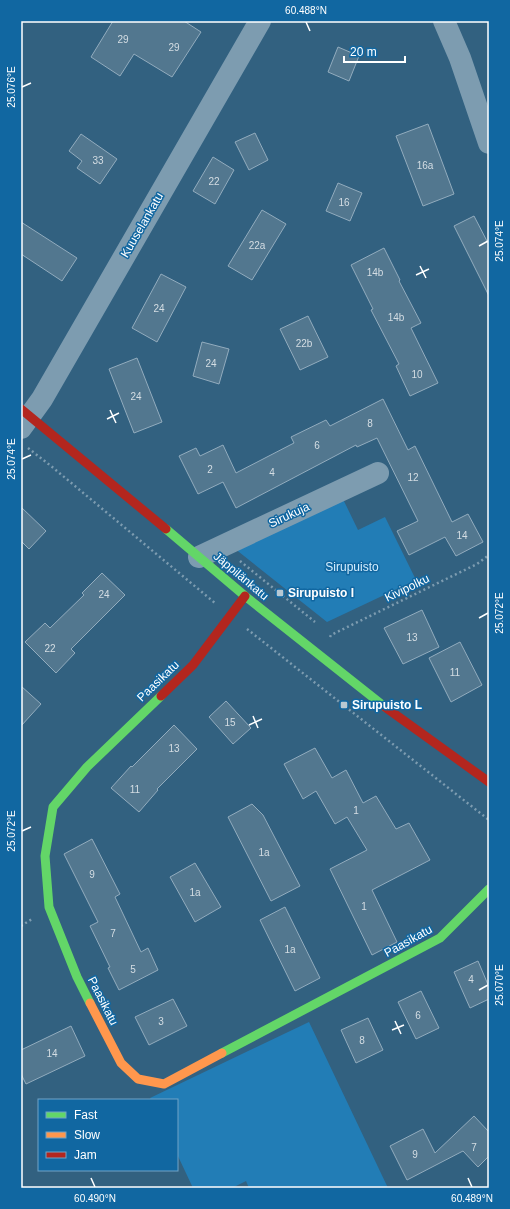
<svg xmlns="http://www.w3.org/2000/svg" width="510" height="1209" font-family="Helvetica,sans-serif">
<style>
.green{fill:#227db6}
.building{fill:#52778f;stroke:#92acbe}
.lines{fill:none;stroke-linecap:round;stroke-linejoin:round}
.path{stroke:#7d9cb0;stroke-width:2.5;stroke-dasharray:2 3;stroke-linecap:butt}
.street{stroke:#7d9cb0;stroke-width:22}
.fast{stroke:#63d668;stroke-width:9}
.slow{stroke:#ff974d;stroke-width:9}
.jam{stroke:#b3261e;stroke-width:9}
.ticks{fill:none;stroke:#fff;stroke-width:1.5}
.poi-dot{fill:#b7c8d3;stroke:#1167a1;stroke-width:1.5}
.labels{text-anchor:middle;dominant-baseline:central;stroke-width:3;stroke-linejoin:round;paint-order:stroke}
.number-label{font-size:10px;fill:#d4dde3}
.street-label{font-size:12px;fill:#fff;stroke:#1167a1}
.park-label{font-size:12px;fill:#d3edfe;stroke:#1167a1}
.poi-label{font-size:12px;font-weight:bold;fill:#fff;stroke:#1167a1;text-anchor:start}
.neatline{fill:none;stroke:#fff;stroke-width:1.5}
.ticks-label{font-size:10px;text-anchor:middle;fill:#fff}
</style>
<rect width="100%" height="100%" fill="#326180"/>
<path class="green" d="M 342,497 L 358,530 L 385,517 L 416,580 L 327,622 L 234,548 Z
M 309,1022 L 388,1188 L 249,1188 L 246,1181 L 232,1188 L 193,1188 L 177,1154 L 177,1100 L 151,1100 L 150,1098 Z"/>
<path class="building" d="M 113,21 L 184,21 L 201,32 L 172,77 L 134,54 L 120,76 L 91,57 Z
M 338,47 L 359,56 L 349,81 L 328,72 Z
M 428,124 L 454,194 L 423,206 L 396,136 Z
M 255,133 L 268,160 L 249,170 L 235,142 Z
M 81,134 L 117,159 L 100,184 L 77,168 L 82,161 L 69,151 Z
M 213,157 L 234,170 L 215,204 L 193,191 Z
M 338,183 L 362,193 L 350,221 L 326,211 Z
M 262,210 L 286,224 L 252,280 L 228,266 Z
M 474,216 L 489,245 L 489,296 L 454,226 Z
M 21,222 L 77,258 L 62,281 L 21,254 Z
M 384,248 L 400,280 L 399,281 L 421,323 L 411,328 L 438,383 L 410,396 L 396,366 L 399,364 L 371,310 L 373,309 L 351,265 Z
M 161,274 L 186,287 L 157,342 L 132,328 Z
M 308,316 L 328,357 L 300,370 L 280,329 Z
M 202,342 L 229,349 L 219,384 L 193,376 Z
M 137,358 L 162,422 L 134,433 L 109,369 Z
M 383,399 L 408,450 L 415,446 L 452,522 L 468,514 L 483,542 L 456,556 L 445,537 L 409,555 L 397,531 L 418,521 L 377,438 L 357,447 L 356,445 L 236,508 L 223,482 L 198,494 L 179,456 L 196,448 L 200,456 L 223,445 L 236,473 L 294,443 L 291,437 L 326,420 L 330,426 Z
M 21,507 L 46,531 L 29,549 L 21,541 Z
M 102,573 L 125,595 L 71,649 L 75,653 L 56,673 L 25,642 L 45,623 L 50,628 L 84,595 L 82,593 Z
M 422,610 L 439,647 L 403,664 L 384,628 Z
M 460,642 L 482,685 L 451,702 L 429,658 Z
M 21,686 L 41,704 L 21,726 Z
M 226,701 L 251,728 L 233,744 L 209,717 Z
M 174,725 L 197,749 L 157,789 L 158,790 L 139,812 L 111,788 L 131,766 L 132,767 Z
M 315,748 L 332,778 L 346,770 L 363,803 L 376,796 L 396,829 L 409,823 L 430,860 L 372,890 L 397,942 L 372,955 L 330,869 L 367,850 L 347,817 L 335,824 L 316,791 L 303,799 L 284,764 Z
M 252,804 L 263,815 L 300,886 L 271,901 L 228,817 Z
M 92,839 L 120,894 L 115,897 L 141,952 L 148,948 L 158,970 L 119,990 L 108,968 L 110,967 L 90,926 L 98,922 L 64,854 Z
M 195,863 L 221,907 L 195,922 L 170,877 Z
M 285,907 L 320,978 L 295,991 L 260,920 Z
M 478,961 L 489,987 L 489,999 L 470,1008 L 454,972 Z
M 421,991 L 439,1028 L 416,1039 L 398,1002 Z
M 173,999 L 187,1026 L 149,1045 L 135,1017 Z
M 368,1018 L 383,1050 L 356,1063 L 341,1030 Z
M 71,1026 L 85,1056 L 26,1084 L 21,1074 L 21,1050 Z
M 474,1116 L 489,1132 L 489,1156 L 478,1167 L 463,1151 L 407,1180 L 390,1146 L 423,1129 L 435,1153 Z"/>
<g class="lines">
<path class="path" d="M 28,448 L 51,466 L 215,603
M 240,561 L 315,622
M 247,629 L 489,820
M 330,637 L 331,635 L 477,564 L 489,555
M 21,926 L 32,919"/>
<path class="street" d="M 444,21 L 460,58 L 489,143
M 21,428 L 42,399 L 260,21
M 199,557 L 378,473"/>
<path class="fast" d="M 166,529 L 245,596 L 385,707
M 90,1003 L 77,977 L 49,907 L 45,856 L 53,807 L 87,767 L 161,696
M 222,1053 L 440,938 L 489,889"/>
<path class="slow" d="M 90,1003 L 121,1063 L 138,1079 L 164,1084 L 222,1053"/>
<path class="jam" d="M 21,409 L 166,529
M 161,696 L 193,665 L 245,596
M 385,707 L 489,782"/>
</g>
<path class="ticks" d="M 306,22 L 310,31M 22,87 L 31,83M 479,246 L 488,241M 420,266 L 426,278M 416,275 L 429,269M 110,410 L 116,423M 107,419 L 119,413M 22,459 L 31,455M 479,618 L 488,613M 253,716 L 258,728M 249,725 L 262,719M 22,831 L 31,827M 479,990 L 488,985M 395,1021 L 401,1034M 392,1030 L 404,1025M 91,1178 L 95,1187M 468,1178 L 472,1187"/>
<g class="poi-dot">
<rect x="276" y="589" width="8" height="8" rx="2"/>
<rect x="340" y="701" width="8" height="8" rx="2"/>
</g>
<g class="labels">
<g class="number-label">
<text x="123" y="39">29</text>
<text x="174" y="47">29</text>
<text x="98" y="160">33</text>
<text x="425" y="165">16a</text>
<text x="214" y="181">22</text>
<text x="344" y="202">16</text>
<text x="257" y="245">22a</text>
<text x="375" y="272">14b</text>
<text x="159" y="308">24</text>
<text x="396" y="317">14b</text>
<text x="304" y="343">22b</text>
<text x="211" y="363">24</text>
<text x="417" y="374">10</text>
<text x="136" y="396">24</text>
<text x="370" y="423">8</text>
<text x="317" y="445">6</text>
<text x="210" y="469">2</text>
<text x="272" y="472">4</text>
<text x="413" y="477">12</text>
<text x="462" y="535">14</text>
<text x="104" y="594">24</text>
<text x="412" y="637">13</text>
<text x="50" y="648">22</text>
<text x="455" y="672">11</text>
<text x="230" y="722">15</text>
<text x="174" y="748">13</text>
<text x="135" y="789">11</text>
<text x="356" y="810">1</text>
<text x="264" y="852">1a</text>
<text x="92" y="874">9</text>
<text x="195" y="892">1a</text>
<text x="364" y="906">1</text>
<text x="113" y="933">7</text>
<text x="290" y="949">1a</text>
<text x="133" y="969">5</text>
<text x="471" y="979">4</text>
<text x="418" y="1015">6</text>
<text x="161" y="1021">3</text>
<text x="362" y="1040">8</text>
<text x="52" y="1053">14</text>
<text x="474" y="1147">7</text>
<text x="415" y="1154">9</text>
</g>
<g class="street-label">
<text transform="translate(142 225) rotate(-60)">Kuuselankatu</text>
<text transform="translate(289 515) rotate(-25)">Sirukuja</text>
<text transform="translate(241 576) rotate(40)">Jäppilänkatu</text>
<text transform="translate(407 588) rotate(-26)">Kivipolku</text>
<text transform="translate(158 681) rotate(-44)">Paasikatu</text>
<text transform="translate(408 941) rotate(-29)">Paasikatu</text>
<text transform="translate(103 1001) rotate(63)">Paasikatu</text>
</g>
<g class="park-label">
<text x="352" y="567">Sirupuisto</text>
</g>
<g class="poi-label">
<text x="288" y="593">Sirupuisto I</text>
<text x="352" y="705">Sirupuisto L</text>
</g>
</g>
<rect width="510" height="1209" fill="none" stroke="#1167a1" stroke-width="44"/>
<rect x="38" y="1099" width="140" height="72" fill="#1167a1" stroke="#70a4c7"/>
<rect x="46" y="1112" width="20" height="6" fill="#63d668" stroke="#70a4c7"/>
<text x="74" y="1119" font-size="12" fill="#ffffff">Fast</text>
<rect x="46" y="1132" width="20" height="6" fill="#ff974d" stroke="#70a4c7"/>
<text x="74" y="1139" font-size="12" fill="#ffffff">Slow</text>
<rect x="46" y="1152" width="20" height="6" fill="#b3261e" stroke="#70a4c7"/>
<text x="74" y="1159" font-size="12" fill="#ffffff">Jam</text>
<path d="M344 56v6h61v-6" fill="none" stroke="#ffffff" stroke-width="2"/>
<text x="350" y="56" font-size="12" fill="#ffffff" stroke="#1167a1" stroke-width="3" paint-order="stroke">20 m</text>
<rect x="22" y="22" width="466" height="1165" class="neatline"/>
<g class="ticks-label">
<text x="306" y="14">60.488°N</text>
<text transform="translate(11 87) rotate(-90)" y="4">25.076°E</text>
<text transform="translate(499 241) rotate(-90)" y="4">25.074°E</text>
<text transform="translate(11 459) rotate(-90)" y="4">25.074°E</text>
<text transform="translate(499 613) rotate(-90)" y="4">25.072°E</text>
<text transform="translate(11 831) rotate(-90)" y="4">25.072°E</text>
<text transform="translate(499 985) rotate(-90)" y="4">25.070°E</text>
<text x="95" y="1202">60.490°N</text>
<text x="472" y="1202">60.489°N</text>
</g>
</svg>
